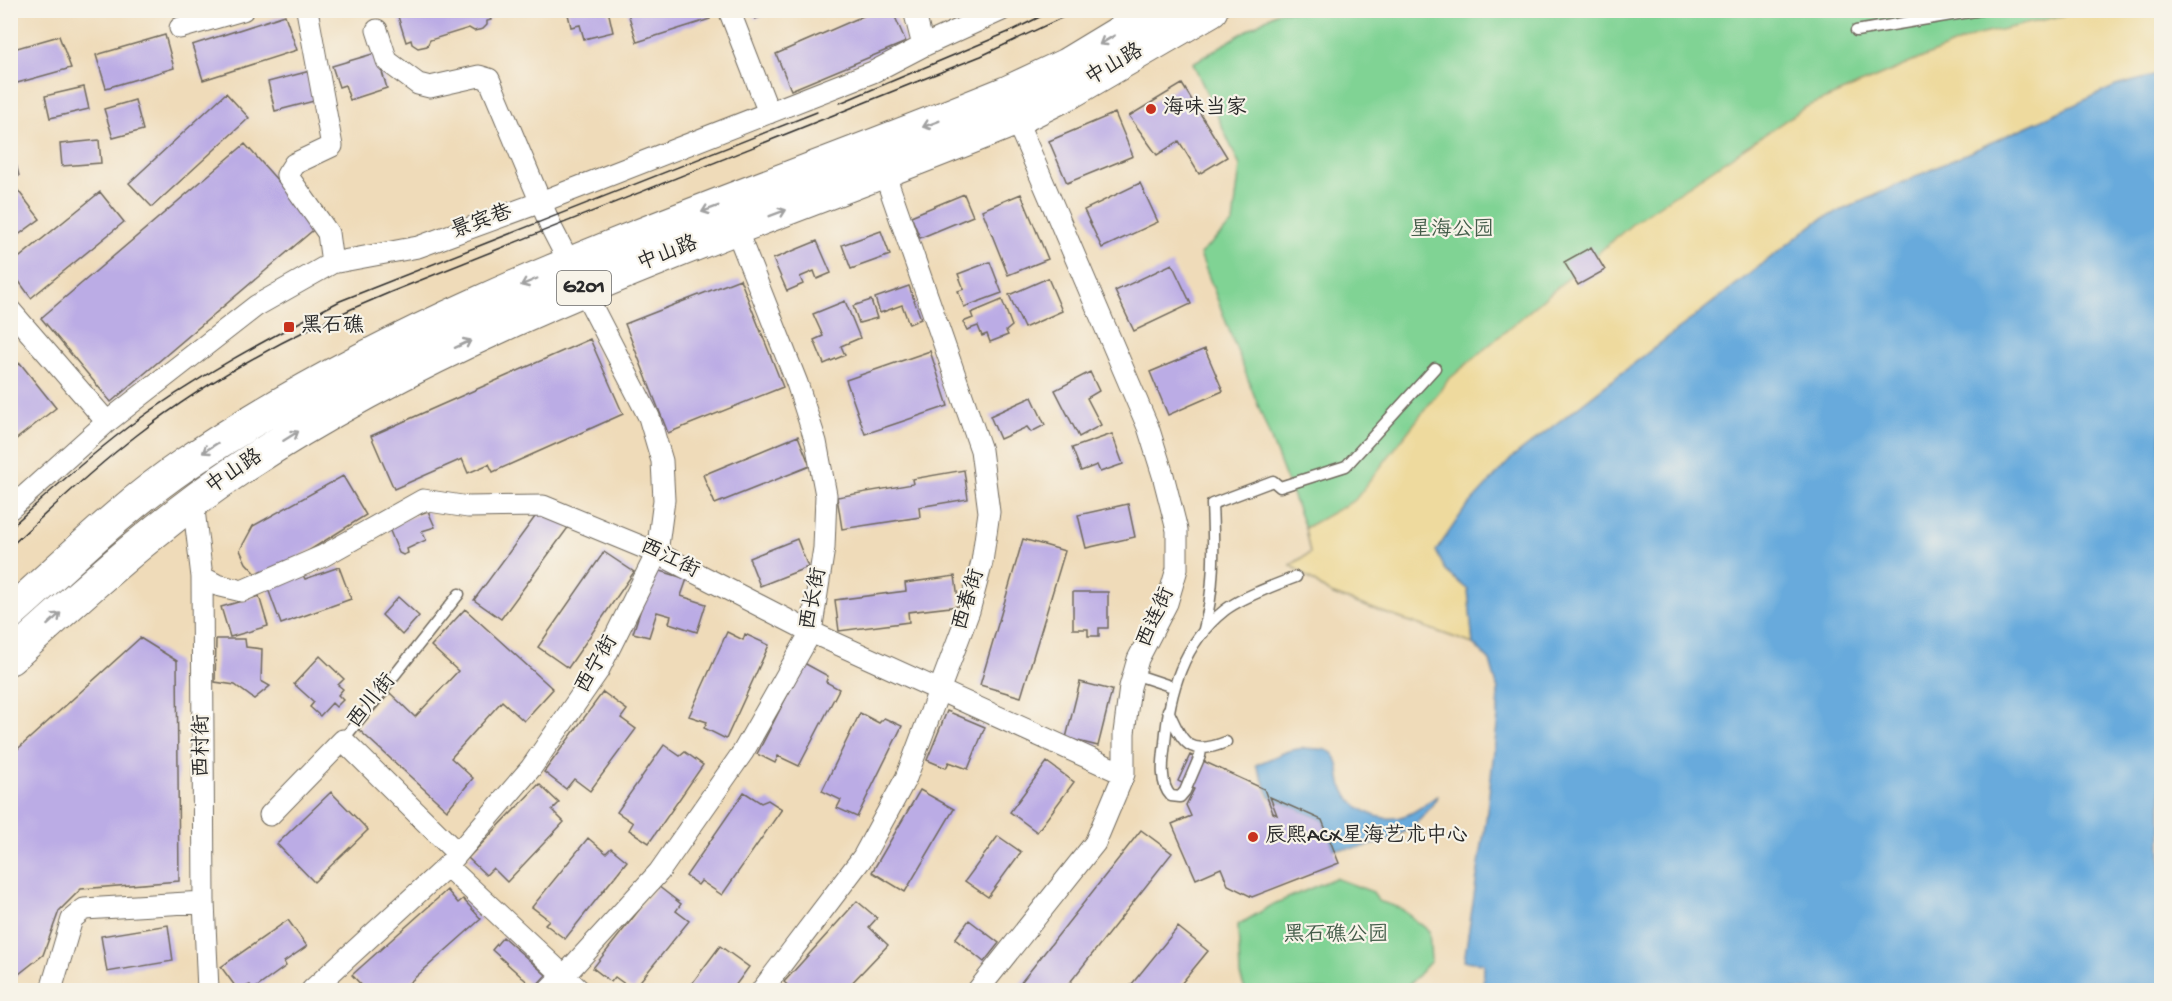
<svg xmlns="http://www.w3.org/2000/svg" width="2172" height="1001" font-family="'Gochi Hand','LXGW WenKai TC',sans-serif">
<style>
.green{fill:#80d394;stroke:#567f60;stroke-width:1.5}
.sand{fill:#eeda9e;stroke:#8c8264;stroke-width:1.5}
.water{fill:#67aadc;stroke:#496a84;stroke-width:1.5}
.building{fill:#bbace5}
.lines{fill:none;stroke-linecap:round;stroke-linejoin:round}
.lane-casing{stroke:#70695d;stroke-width:13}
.street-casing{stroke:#70695d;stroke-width:23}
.highway-casing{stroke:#70695d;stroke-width:35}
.lane{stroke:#fff;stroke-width:10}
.street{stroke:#fff;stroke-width:21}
.highway{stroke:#fff;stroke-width:33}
.tram{stroke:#2b2b2b;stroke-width:1.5}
.oneway{stroke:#a0a0a0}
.poi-dot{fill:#c8321e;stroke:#f7f3e8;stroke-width:2}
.labels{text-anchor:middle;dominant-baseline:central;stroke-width:4.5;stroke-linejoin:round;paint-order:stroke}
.shield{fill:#f7f3e8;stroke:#686764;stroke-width:1.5}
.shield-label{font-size:20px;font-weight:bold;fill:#2b2b2b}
.street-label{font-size:21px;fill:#2b2b2b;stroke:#f7f3e8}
.poi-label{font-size:21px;fill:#2b2b2b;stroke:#f7f3e8;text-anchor:start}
.park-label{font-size:21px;fill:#445d4a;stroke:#f7f3e8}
</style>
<rect width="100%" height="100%" fill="#f7f3e8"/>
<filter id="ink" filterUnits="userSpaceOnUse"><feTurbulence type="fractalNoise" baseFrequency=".0167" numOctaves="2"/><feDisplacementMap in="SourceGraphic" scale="12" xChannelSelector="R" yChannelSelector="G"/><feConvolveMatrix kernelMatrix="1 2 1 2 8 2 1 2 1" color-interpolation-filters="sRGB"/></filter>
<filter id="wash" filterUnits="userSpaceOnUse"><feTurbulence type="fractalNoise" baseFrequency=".008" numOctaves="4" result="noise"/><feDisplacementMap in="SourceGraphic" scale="24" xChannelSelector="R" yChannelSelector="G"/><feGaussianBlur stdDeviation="1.35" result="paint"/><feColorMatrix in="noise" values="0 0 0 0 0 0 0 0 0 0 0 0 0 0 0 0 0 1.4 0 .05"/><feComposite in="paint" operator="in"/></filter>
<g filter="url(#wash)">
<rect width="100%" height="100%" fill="#efdbb9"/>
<path class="green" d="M 1478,10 L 1483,16 L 1492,10 L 2161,11 L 2161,74 L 2116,86 L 1729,289 L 1512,458 L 1446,571 L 1468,590 L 1473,644 L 1331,594 L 1291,565 L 1310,553 L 1305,528 L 1200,254 L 1233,223 L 1240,166 L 1193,63 L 1279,11 Z
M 1335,878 L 1373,892 L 1378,901 L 1400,908 L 1429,931 L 1431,961 L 1404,990 L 1245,990 L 1240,975 L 1238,925 L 1274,904 Z"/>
<path class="sand" d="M 2083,11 L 2161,11 L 2161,74 L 2116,86 L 1818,221 L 1512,458 L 1446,571 L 1468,590 L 1473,644 L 1331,594 L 1291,565 L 1310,553 L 1305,528 L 1355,500 L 1448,380 L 1637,220 L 1804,108 L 1974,36 Z"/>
<path class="water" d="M 2161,74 L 2161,990 L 1483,990 L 1484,963 L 1464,961 L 1486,819 L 1498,717 L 1498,690 L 1490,661 L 1473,644 L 1468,590 L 1446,571 L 1436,551 L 1464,510 L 1512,458 L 1818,221 L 2116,86 Z
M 1303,748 C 1312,749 1327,747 1334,755 C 1341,764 1338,776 1342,786 C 1353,810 1381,825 1407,815 C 1419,810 1428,802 1438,795 C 1417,835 1377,850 1334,849 L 1322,820 L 1270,797 L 1256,765 L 1288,751 Z"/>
<g id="blocks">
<path class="building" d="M 396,10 L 488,10 L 491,20 L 487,21 L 487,25 L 483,29 L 474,31 L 469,28 L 430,40 L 427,46 L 418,48 L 412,44 L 411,40 L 406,42 Z
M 567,10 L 608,10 L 613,32 L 584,39 L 580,25 L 571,27 Z
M 627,10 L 707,10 L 710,19 L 637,42 Z
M 751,10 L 777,10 L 777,11 L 755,19 Z
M 877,10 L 892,10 L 906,42 L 791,90 L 776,54 Z
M 285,15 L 297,50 L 203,80 L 192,45 Z
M 165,35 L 174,68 L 106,88 L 96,55 Z
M 59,36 L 71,68 L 10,85 L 10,50 Z
M 376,53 L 387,88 L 350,100 L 345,85 L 339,87 L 332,66 Z
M 310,71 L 318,100 L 275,111 L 268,82 Z
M 1182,84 L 1227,157 L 1199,174 L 1179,141 L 1157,155 L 1129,116 Z
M 84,87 L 89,109 L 50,118 L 45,96 Z
M 226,93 L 249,118 L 152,207 L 129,183 Z
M 135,100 L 143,130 L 113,138 L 104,109 Z
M 1115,113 L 1133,156 L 1067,183 L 1049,141 Z
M 99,140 L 101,163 L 62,166 L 60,144 Z
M 245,144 L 318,226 L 111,402 L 41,318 Z
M 15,160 L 19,176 L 10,178 L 10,161 Z
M 1140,183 L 1158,222 L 1102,248 L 1084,210 Z
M 13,184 L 40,219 L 10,241 L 10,186 Z
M 100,192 L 124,222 L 31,298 L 10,269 L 10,265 Z
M 964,194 L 973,216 L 920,238 L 911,216 Z
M 1021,194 L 1048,259 L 1008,275 L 982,210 Z
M 881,231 L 890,255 L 851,269 L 842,245 Z
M 817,241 L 831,273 L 817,279 L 814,271 L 800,277 L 803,284 L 787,291 L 773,259 Z
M 1591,247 L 1605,270 L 1578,285 L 1564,262 Z
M 990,262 L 1002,293 L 964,307 L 958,291 L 964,289 L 958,274 Z
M 1172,264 L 1191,304 L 1134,331 L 1115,291 Z
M 1048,278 L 1062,311 L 1024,328 L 1009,295 Z
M 740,279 L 783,387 L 668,433 L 625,324 Z
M 909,286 L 921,319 L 909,324 L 902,305 L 880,313 L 875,298 Z
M 871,300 L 877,318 L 859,323 L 853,306 Z
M 1002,300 L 1012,326 L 1006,331 L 1008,335 L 990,342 L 987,334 L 982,336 L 978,326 L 967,330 L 963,322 L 973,318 L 971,313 Z
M 845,301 L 860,338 L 841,346 L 845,355 L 824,364 L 814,340 L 823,336 L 813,314 Z
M 590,339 L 623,414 L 493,472 L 489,464 L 468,473 L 462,459 L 394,489 L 371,436 Z
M 1205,349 L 1223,391 L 1168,415 L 1150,372 Z
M 930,351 L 948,406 L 865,434 L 846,380 Z
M 20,363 L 56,408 L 10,444 L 10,371 Z
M 1090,372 L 1099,391 L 1087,398 L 1101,425 L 1079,437 L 1055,390 Z
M 1032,397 L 1045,425 L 1031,432 L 1027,427 L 1000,439 L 990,416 Z
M 1112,434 L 1123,464 L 1100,472 L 1097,465 L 1081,471 L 1072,448 Z
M 798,436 L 810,466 L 715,504 L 703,475 Z
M 964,470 L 968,499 L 919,507 L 920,517 L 842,529 L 837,497 L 913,484 L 912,479 Z
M 343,476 L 366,515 L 262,580 L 246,563 L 240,550 L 253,526 Z
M 1128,504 L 1135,537 L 1086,548 L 1078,515 Z
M 543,506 L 570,525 L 501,619 L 474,600 Z
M 428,511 L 435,527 L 422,531 L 426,540 L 407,549 L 408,553 L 403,555 L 399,553 L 388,526 Z
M 797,539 L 808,567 L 760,586 L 749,558 Z
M 1023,539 L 1065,551 L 1021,697 L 980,685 Z
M 604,552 L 634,572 L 568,668 L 538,647 Z
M 339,567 L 351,599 L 281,624 L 267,586 L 302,573 L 305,579 Z
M 654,569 L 687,579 L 681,596 L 706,604 L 697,632 L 669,623 L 671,616 L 657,612 L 649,637 L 633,633 Z
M 955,576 L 959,606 L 908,612 L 909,622 L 839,631 L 835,600 L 906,591 L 905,583 Z
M 1073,592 L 1108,592 L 1108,628 L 1099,628 L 1099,636 L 1088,636 L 1088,629 L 1073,629 Z
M 259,596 L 268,626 L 230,637 L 221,607 Z
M 398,597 L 419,616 L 402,635 L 382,615 Z
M 465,609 L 553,689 L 524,721 L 502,701 L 451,758 L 473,778 L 447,810 L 358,729 L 390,693 L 415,717 L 458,671 L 431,646 Z
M 727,632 L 743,640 L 745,634 L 769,645 L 726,739 L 704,728 L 707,722 L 689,716 Z
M 140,638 L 177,661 L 179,881 L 81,889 L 59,911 L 43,955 L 10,981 L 10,756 Z
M 216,639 L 245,639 L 246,647 L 262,649 L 261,681 L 270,686 L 254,699 L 235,685 L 215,682 Z
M 320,656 L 344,679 L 338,685 L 343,689 L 338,695 L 343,700 L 336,707 L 332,703 L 320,716 L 310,707 L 314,702 L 294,684 Z
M 804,663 L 828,676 L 826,682 L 839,689 L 799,766 L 778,756 L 775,763 L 757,754 Z
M 1080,682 L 1112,690 L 1098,746 L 1066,738 Z
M 603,692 L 627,710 L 621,718 L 636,729 L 590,791 L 574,779 L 566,789 L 544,772 Z
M 947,711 L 985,727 L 968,769 L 949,762 L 946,768 L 927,760 Z
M 860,713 L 879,723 L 884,718 L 902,726 L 857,817 L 837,808 L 841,800 L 822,791 Z
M 664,745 L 680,756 L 685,752 L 703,765 L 649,843 L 629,830 L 633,823 L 617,812 Z
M 1190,755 L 1264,789 L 1273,813 L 1277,815 L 1270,797 L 1322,820 L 1339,863 L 1252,897 L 1228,885 L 1221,868 L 1196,879 L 1172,824 L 1191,816 L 1186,805 L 1194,789 L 1178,781 Z
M 1047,762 L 1074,782 L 1037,832 L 1010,812 Z
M 539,784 L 559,803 L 552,810 L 564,822 L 507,882 L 493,868 L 486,875 L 468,858 Z
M 920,790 L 954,809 L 905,892 L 872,872 Z
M 331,792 L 368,830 L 314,882 L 277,844 Z
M 744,792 L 761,803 L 768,800 L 782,809 L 722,895 L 701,881 L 698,885 L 686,876 Z
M 1141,830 L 1172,853 L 1064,990 L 1015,990 Z
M 998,836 L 1021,852 L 988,897 L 965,881 Z
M 588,838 L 606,853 L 611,848 L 627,861 L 565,939 L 545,924 L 549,920 L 532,907 Z
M 658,886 L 681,904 L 676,911 L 689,921 L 633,990 L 615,977 L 611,982 L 593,968 Z
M 447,890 L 458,903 L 463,899 L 481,919 L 401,990 L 378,990 L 376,988 L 373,990 L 366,990 L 352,975 Z
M 857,901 L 877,918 L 869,927 L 888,945 L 845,990 L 793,990 L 784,982 Z
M 288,920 L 307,946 L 284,962 L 286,966 L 253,990 L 250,985 L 238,990 L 221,967 Z
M 969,920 L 999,943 L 984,962 L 955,939 Z
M 168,925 L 173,961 L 107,972 L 101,936 Z
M 1178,927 L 1208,951 L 1176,990 L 1127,990 Z
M 503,937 L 546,975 L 534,988 L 492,950 Z
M 720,946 L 749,967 L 732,990 L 687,990 Z"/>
</g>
</g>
<g filter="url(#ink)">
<use href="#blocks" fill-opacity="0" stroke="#70695d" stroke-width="1.5"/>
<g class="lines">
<g class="lane-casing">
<path id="lane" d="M 1856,31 L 1981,10
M 1203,633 C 1215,591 1214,547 1212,504 L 1273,481 L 1280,487 L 1346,466 L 1435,368
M 1134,674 L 1173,687
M 1168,710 C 1183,743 1188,757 1226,742
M 343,740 L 459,594
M 1201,750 L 1200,756 L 1185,791 L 1180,797 L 1171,796 C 1159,784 1163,759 1165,743 C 1169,692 1183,643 1225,610 C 1242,597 1275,585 1296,577"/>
</g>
<g class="street-casing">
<path id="street" d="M 307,10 L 332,146 L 294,164 L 287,175 L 328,233 L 332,263
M 729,10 L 769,113
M 914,10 L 923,46
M 180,28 L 243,10
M 10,310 L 107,422
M 193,501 L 202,577 L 204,902 L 208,990
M 10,509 L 107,422 L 256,306 L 332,263 L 418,247 L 541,202 L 873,72 L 923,46 L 1002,10
M 202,577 L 217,585 L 242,591 L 323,556 L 423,500 L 468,507 L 543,506 L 657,553 L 811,632 L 1124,774
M 270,815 L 343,740 L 457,853
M 447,866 L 579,990
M 51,990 L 72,919 L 84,909 L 204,902
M 312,990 L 447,866 L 531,768 L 598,671 L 657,553 L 664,500 L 662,461 L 649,417 L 552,229 L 489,79 L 479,76 L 430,87 L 418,84 L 387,61 L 377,30
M 549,990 L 564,976 L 659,872 L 743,752 L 811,632 L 824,548 L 826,495 L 816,442 L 797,383 L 736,229
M 762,990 L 863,857 L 906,778 L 969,611 L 982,562 L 989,512 L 981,450 L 884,172
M 978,990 L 1095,843 L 1124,774 L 1124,733 L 1130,687 L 1138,659 L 1167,603 L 1177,569 L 1177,530 L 1163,475 L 1148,427 L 1016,119"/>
</g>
<g class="highway-casing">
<path id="highway" d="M 10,613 C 67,563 121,508 184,465 C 433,294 729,207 1006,93 L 1066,65 L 1157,10
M 10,658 C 85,591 158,523 242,467 C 479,310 755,226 1016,119 L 1072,91 L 1211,10"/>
</g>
<use href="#lane" class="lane"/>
<use href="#street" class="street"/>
<use href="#highway" class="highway"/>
<path class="tram" d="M 840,103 L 1011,31 L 1054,10
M 10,528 C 48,493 87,458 128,427 C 194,378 267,339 340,301 L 817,112
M 10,547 C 51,508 93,469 137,435 C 214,375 301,329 391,292 L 981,56 L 1078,10"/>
</g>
<defs><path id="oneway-shaft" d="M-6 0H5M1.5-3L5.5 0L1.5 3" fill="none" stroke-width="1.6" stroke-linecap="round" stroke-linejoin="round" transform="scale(1.5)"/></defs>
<g class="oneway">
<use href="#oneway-shaft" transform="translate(1107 40) rotate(149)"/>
<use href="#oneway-shaft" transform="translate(931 124) rotate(159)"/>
<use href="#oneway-shaft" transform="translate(710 209) rotate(159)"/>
<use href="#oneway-shaft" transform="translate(778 213) rotate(-21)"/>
<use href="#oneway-shaft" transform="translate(529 282) rotate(157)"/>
<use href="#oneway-shaft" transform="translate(463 344) rotate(-25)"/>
<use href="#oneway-shaft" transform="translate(291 436) rotate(-32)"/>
<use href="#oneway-shaft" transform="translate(210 448) rotate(147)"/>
<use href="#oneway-shaft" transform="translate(54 619) rotate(-42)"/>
</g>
</g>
<g class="poi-dot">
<circle cx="1151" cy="109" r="6"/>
<rect x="283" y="321" width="12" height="12" rx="3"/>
<circle cx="1253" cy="837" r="6"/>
</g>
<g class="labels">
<rect class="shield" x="557" y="271" width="54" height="34" rx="4.5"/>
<g class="shield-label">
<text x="584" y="288">G201</text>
</g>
<g class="street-label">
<text transform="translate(1115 66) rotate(-30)">中山路</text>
<text transform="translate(482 223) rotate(-20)">景宾巷</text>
<text transform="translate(668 255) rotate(-21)">中山路</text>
<text transform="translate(235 473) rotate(-34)">中山路</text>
<text transform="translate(669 560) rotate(26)">西江街</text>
<text transform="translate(815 599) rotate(-79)">西长街</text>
<text transform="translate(970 600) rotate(-73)">西春街</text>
<text transform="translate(1157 618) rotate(-66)">西连街</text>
<text transform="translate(598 665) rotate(-60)">西宁街</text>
<text transform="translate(373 702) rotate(-51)">西川街</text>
<text transform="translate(203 746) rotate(-90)">西村街</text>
</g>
<g class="poi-label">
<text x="1163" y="109">海味当家</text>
<text x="301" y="327">黑石礁</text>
<text x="1265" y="837">辰熙ACX星海艺术中心</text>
</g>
<g class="park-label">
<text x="1452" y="231">星海公园</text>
<text x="1336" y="936">黑石礁公园</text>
</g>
</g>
<rect width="2172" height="1001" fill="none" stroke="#f7f3e8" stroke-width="36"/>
</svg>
